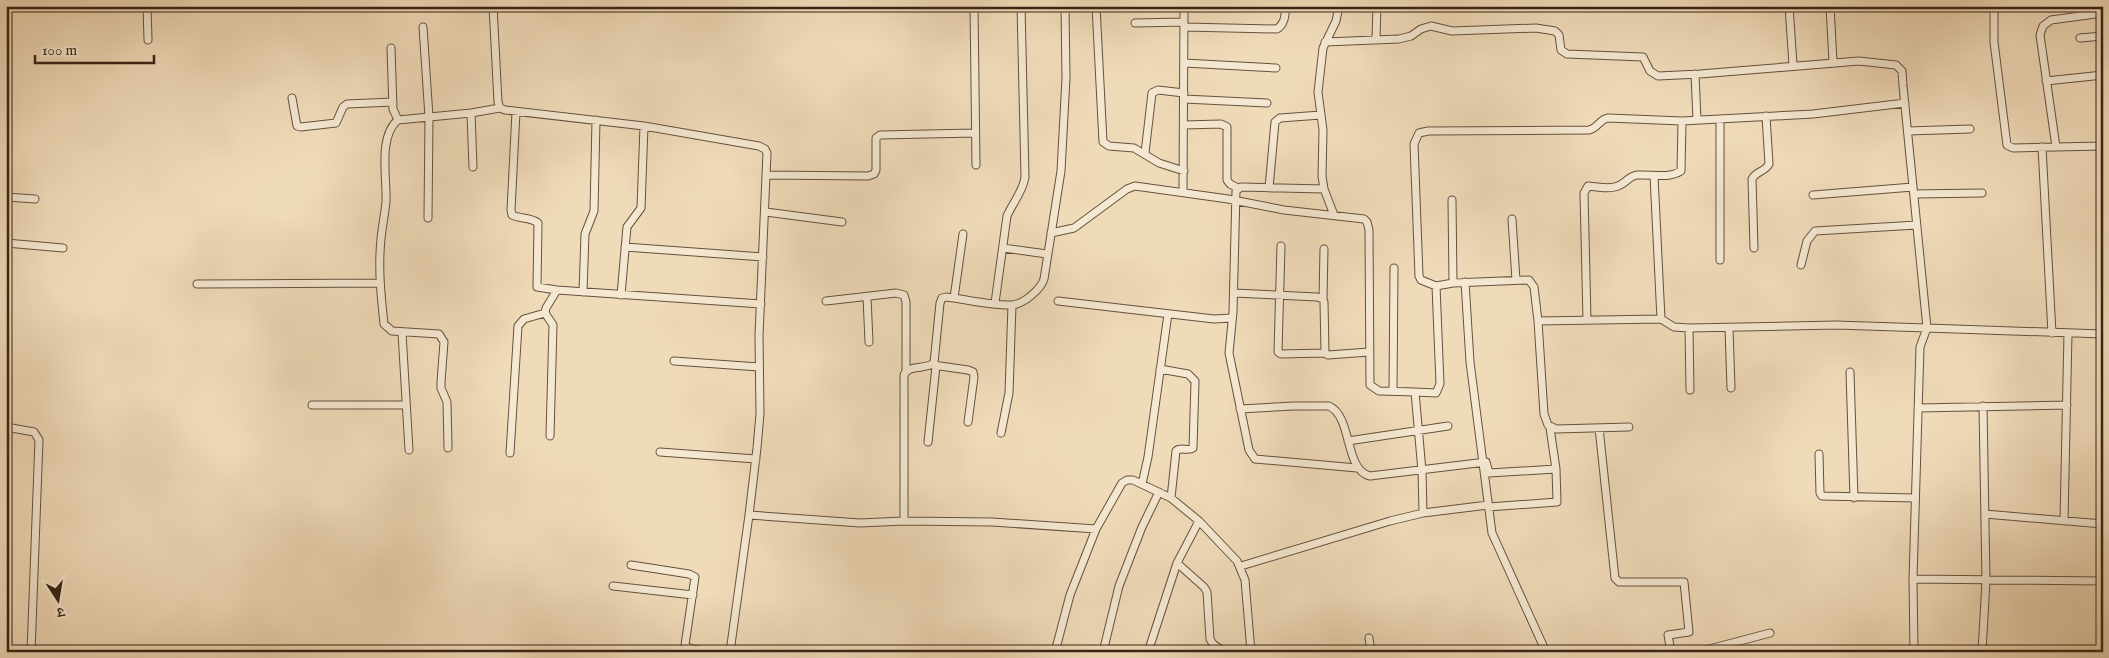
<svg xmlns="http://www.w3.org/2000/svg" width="2109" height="658" font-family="'IM FELL English','Noto Serif Devanagari',serif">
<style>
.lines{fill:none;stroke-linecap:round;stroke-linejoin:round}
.minor-casing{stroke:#65513e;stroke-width:9}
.minor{stroke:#f5e8d2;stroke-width:7}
</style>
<rect width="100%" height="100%" fill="#f0dbb9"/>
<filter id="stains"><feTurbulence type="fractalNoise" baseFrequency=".004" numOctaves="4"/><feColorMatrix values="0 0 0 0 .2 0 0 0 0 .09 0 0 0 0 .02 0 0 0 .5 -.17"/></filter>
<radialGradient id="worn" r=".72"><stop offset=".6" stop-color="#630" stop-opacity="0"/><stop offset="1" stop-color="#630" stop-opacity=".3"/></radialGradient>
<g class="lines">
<g class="minor-casing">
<path id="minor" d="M 147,6 L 148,40
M 493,6 L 498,102 L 500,108 L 505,110 L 644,126 L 759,146 L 765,149 L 767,153 L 759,335 L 760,414 L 757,448 L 749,515 L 730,652
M 974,6 L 976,165
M 1096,6 L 1103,142 L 1109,146 L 1134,148 L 1159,163 L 1184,171
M 1789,6 L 1793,65
M 1830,6 L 1833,62
M 1994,6 L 1994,42 L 2007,145 L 2013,148 L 2103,146
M 1135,23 L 1184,22
M 423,27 L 429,117 L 428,218
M 1184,27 L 1277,29 C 1285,24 1285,15 1286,6
M 2080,38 L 2103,36
M 1376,40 L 1377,6
M 1325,42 L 1399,39 L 1411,36 L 1421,29 L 1431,26 L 1452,31 L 1536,28 L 1555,31 L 1559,35 L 1561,50 L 1567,54 L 1643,57 L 1650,71 L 1658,76 L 1700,74 L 1859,61 L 1896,65 L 1902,71 L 1903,86 L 1927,328 L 1836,325 L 1689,328 L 1674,327 L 1661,319 L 1538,321 L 1534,287 L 1529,280 L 1453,283 L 1436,286 L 1421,280 L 1419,276 L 1414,144 L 1419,133 L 1428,131 L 1589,130 C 1598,128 1600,119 1608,118 L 1682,121
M 391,48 L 393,109 L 398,120
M 1184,63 L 1276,68
M 1695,74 L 1697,120
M 2046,81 L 2103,75
M 292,98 L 297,126 L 301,127 L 336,123 L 343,107 L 347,104 L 393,102
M 1184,99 L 1267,103
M 516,112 L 511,210 L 512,215 C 520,219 531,217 538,223 L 537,287 L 557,290 L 761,304
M 471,113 L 473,167
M 1720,119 L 1720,260
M 1184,125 L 1221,124 L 1227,127 L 1227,180 L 1230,184 L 1238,188
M 1908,131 L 1970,129
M 2042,147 L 2052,333
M 2056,147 L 2040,35 L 2043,26 L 2051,20 L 2103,13
M 1145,153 L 1152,93 L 1158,90 L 1184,93
M 768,175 L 868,176 L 874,174 L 876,170 L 876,138 L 880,135 L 975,133
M 1654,176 L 1661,319
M 1269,188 L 1275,122 L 1280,118 L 1321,115
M 1324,189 L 1241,187 L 1236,191 L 1233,312 L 1229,353 L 1249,450 L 1255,459 L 1357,468
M 1183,192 L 1184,6
M 1914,194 L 1982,193
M 1813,195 L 1913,187
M 6,197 L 35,199
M 1452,200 L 1453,283
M 766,212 L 842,222
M 1334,215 L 1324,189 L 1322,176 L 1323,130 L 1318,92 L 1323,48 L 1336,21 L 1339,6
M 1512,219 L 1516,280
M 1051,233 L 1074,228 L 1127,189 L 1135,186 L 1228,199 L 1284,210 L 1364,219 L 1367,222 L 1369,230 L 1370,385 L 1379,391 L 1415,392
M 6,243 L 63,248
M 1281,246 L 1278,352 L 1281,354 L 1325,353
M 625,247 L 763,257
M 1003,248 L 1047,254
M 1754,248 L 1752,179 C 1756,171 1765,172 1769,164 L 1766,116
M 1801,265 L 1807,241 L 1815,231 L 1917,225
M 1465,282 L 1470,362 L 1492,533 L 1546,652
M 197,284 L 380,283
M 583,292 L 585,234 L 594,211 L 596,120
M 1234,293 L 1317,297 L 1323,299 L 1324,302 L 1325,353 L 1328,355 L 1369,352
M 621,295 L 627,227 L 641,208 L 644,126
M 867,297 L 869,342
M 954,298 L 963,234
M 1323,299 L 1324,249
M 826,301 L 896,293 L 904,295 L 906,302 L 906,371
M 1058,301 L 1214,319 L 1232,318
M 995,303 L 1007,216 C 1013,202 1023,192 1025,177 L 1021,6
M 1587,320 L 1584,193 L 1588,186 C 1597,187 1612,190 1620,185 C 1627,182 1629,176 1637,175 C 1652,174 1668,179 1681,171 L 1682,121 L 1813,114 L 1905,103
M 1538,321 L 1544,414 L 1548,425 L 1556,429 L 1629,427
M 1689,328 L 1690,390
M 1729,328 L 1731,388
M 402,333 L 409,450
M 674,361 L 759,367
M 933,365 L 968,370 L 973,372 L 974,377 L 968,422
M 1160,369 L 1188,374 L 1195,381 L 1193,448 C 1188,452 1181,446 1176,451 L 1171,498
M 1850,372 L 1854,498
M 1393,391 L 1394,268
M 312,405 L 406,405
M 1918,408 L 2067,405
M 1240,409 L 1293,406 L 1329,406 C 1353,417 1344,470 1370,476 L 1486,462 L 1489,473 L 1556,469 L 1550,428
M 6,427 L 34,432 L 39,440 L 31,652
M 1599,428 L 1615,578 L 1619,582 L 1684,582 L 1689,632 L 1668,635 L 1671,652
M 1001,433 L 1009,393 L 1012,305
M 550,436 L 553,325 L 545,313 L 546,308 L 557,290
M 1348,441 L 1448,426
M 928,442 L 936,366
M 448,448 L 447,402 L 441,388 L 441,382 L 444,342 L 439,334 L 392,331 L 384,324 C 381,296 378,268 381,239 C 382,227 385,214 386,201 C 387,178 378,136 398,120 L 471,113 L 500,108
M 660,452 L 756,459
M 510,453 L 518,326 L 524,319 L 545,313
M 1819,454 L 1820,493 L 1822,496 L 1915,498
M 1142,484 L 1148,457 L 1168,314
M 1488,507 L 1557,502 L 1556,469
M 1423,513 L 1488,505
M 1985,514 L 2103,524
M 749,515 L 860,523 L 904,521 L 992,522 L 1096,529 L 1122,483 L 1127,480 L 1133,480 L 1171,498 L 1199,521 L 1237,561 L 1245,580 L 1251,652
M 904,521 L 904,375 C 909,364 925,370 934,363 L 940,303 L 942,298 L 946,297 C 964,299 995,306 1012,305 C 1024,304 1041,289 1044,279 L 1061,171 L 1066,78 L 1065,6
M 2064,521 L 2068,333
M 1177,563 L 1204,587 L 1207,592 L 1210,639 L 1213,644 L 1224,652
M 631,565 L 689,574 L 695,577 L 685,645 L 691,649 L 713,652
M 1241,566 L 1390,521 L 1423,513 L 1422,471 L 1415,392 L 1436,393 L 1440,384 L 1436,286
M 1913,579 L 2103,581
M 613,586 L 693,595
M 1369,638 L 1371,652
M 925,651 L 937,652
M 1055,652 L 1070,595 L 1096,529
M 1103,652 L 1119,586 L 1142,527 L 1159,492
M 1148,652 L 1177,563 L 1199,521
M 1698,652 L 1770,633
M 1914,652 L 1913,579 L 1920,347 L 1927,328 L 2103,334
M 1982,652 L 1986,581 L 1983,406"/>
</g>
<use href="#minor" class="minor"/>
</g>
<rect width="2109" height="658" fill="none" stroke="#f0dbb9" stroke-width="25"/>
<rect x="8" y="8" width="2094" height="643" fill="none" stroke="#372315" stroke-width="2.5"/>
<rect x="12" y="12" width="2084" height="633" fill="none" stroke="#372315"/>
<g transform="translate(58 600) rotate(168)" stroke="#f5e8d2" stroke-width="4" paint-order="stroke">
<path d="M0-4L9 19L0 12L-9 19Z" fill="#372315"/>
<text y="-8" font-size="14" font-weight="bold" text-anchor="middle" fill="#372315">उ</text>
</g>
<path d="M35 55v8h119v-8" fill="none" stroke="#372315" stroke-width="2.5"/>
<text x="42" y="55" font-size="15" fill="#372315" stroke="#f5e8d2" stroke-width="4" paint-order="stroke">100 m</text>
<rect width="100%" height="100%" filter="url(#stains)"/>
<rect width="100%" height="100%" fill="url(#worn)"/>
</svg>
